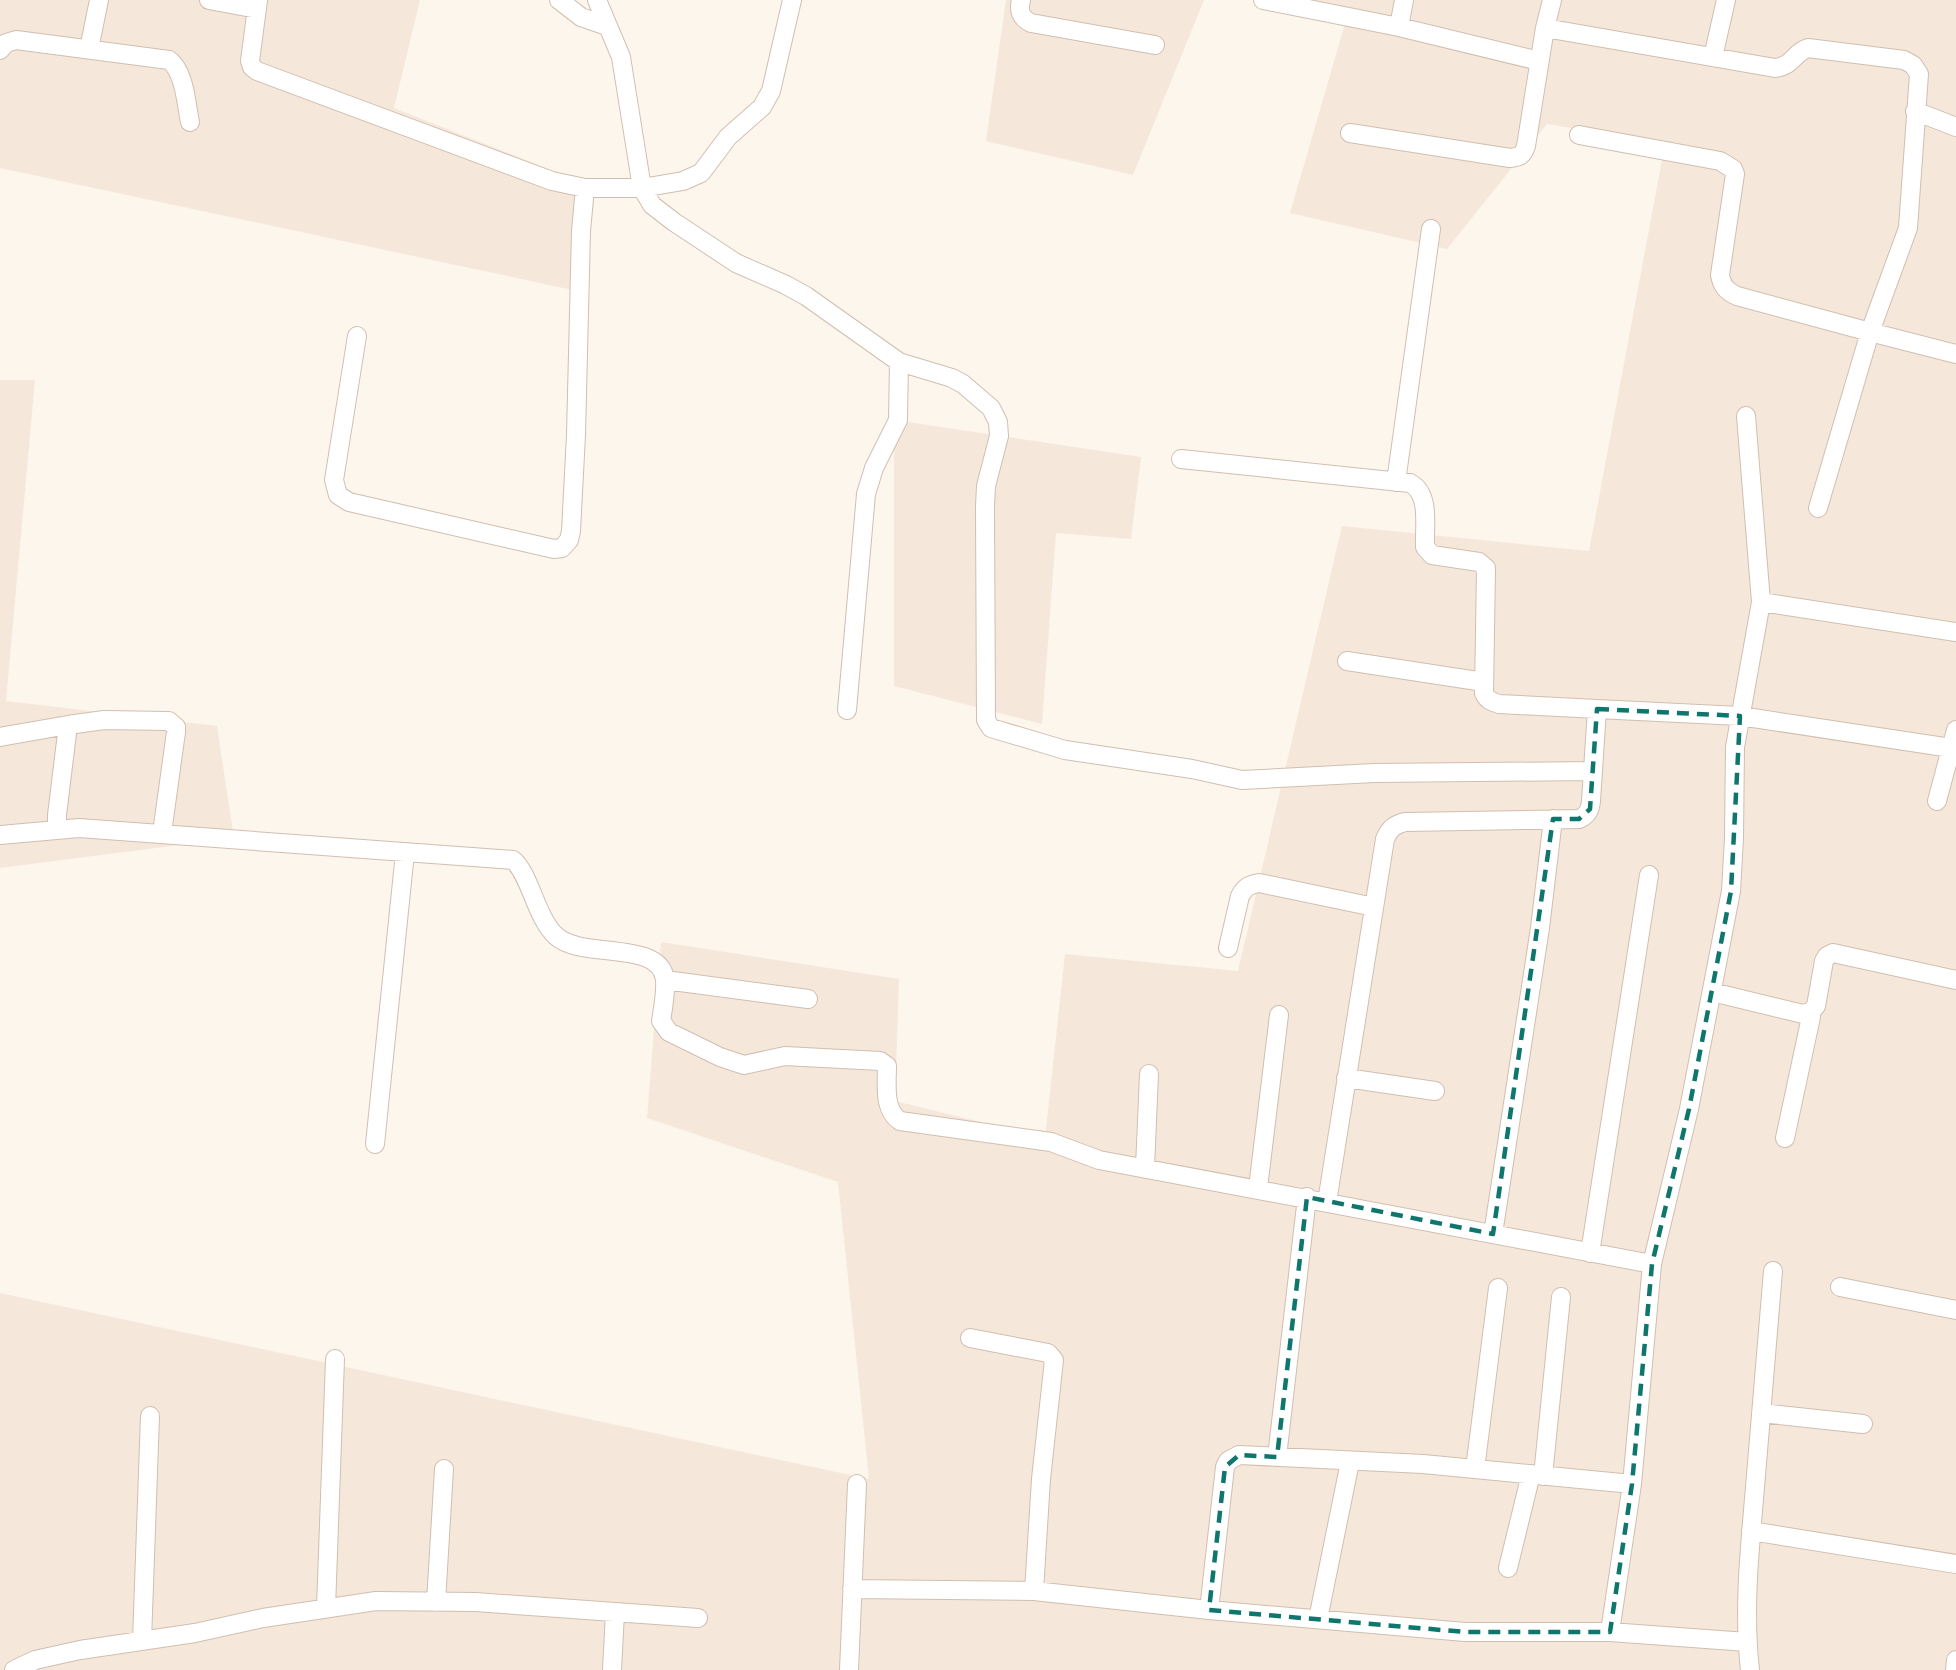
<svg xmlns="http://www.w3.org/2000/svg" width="1956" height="1670" font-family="'Archivo Narrow',sans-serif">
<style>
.residential{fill:#f5e8da}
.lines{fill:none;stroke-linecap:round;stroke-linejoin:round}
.street-casing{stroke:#d1beb0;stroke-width:20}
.street{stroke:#fff;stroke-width:18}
.marked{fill:none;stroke:#0f766e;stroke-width:4.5;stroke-dasharray:12 8;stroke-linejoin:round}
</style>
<rect width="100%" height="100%" fill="#fdf6ec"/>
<path class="residential" d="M 0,0 L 420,0 L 394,108 L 587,184 L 587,293 L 0,168 Z
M 1006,0 L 1204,0 L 1133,175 L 986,141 Z
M 1278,0 L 1956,0 L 1956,1670 L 0,1670 L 0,1293 L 869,1479 L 838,1182 L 647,1118 L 661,942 L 899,979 L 895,1101 L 1045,1138 L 1065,954 L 1238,971 L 1342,526 L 1589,551 L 1665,144 L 1547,124 L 1447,249 L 1290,213 L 1346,20 Z
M 0,380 L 35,380 L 6,701 L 217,726 L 234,838 L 0,868 Z
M 894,420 L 1141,457 L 1131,539 L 1056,533 L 1042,724 L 894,686 Z"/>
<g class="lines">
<g class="street-casing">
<path id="street" d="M 209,0 L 257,9
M 258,0 L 250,61 L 252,67 L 257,71 L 552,181 L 585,188 L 642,188 L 683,181 L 701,173 L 728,137 L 762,107 L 771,91 L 792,0
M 559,0 L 581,17 L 607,26
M 597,0 L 621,57 L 642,188 L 652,205 L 674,222 L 736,263 L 786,285 L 806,296 L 899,362 L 952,378 L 963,384 L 991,408 L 998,422 L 999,436 L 986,486 L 985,507 L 986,720 L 991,728 L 1065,750 L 1192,769 L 1242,780 L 1374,773 L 1593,771
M 1021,0 C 1018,12 1021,18 1031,23 L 1155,45
M 1263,0 L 1399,27 L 1539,61
M 1399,27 L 1404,0
M 1545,28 L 1775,68 C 1793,66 1793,53 1808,48 L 1904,60 L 1913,65 L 1919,74 L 1908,228 L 1870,332 L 1737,296 C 1726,291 1722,286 1720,275 L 1735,174 L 1733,169 L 1720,161 L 1579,135
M 89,49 L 99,0
M 0,50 L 6,43 L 16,40 L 169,60 C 185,72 186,104 190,122
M 1713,57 L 1726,0
M 1915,111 L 1956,127
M 1350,133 L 1510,158 C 1519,157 1523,156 1526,146 L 1545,28 L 1552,0
M 357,336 L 334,480 L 338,495 L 349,502 L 554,549 L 562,548 L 569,540 L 571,531 L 576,435 L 581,231 L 585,188
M 1181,459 L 1410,483 C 1431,494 1424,527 1425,547 L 1432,555 L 1479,562 L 1486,568 L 1484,693 C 1487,700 1492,702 1499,704 L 1597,709
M 1396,482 L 1431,229
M 1818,508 L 1870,332 L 1956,354
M 1761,602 L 1956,632
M 1347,661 L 1484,682
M 847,710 L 866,494 L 874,468 L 898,420 L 899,362
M 0,737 L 68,725 L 104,720 L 169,721 L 176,727 L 176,732 L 162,833
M 1937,801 L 1956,730
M 57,829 L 57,815 L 68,725
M 0,835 L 79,828 L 513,860 C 530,874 536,918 556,936 C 582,960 661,939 665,980 C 666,993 663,1008 661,1021 L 669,1032 L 720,1057 L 744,1065 L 785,1056 L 880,1061 L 887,1066 C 887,1084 883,1110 900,1121 L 1051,1142 L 1099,1160 L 1652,1264
M 1228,948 L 1240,896 C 1245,887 1249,885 1259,883 L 1374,907
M 665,980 L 808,999
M 1712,992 L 1803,1014 L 1810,1012 L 1816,1006 L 1824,961 L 1827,956 L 1833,953 L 1956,980
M 1346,1078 L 1435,1091
M 1785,1138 L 1811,1017 L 1810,1012
M 375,1144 L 405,853
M 1145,1168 L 1149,1074
M 1258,1188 L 1279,1015
M 1327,1202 L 1385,839 C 1390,828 1394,825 1405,822 L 1579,819 C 1588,815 1590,810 1591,801 L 1597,709 L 1740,716 L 1951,748
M 1493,1234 L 1540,928 L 1553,819
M 1590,1253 L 1649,875
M 1840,1287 L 1956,1310
M 970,1338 L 1048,1353 L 1054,1360 L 1041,1479 L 1034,1591
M 1761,1413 L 1863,1424
M 1277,1457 L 1307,1197
M 1475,1469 L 1498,1288
M 1543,1476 L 1561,1297
M 1751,1531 L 1956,1564
M 1508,1568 L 1531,1474
M 852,1589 L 1034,1591 L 1209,1610 L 1465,1632 L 1610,1632 L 1747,1642
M 436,1602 L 444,1469
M 326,1608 L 335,1359
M 1209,1610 L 1225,1467 L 1228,1461 L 1239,1455 L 1423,1464 L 1632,1484
M 1318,1619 L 1350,1462
M 1610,1632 L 1632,1484 L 1652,1264 L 1689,1109 L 1731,891 L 1734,838 L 1735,747 L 1761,602 L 1746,416
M 142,1641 L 150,1416
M 14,1670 L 35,1660 L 80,1650 L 195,1633 L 263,1618 L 376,1601 L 475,1602 L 698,1618
M 612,1670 L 615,1613
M 849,1670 L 857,1484
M 1750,1670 C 1743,1609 1750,1547 1755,1487 C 1761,1415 1767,1343 1773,1271
M 1955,1670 L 1956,1660"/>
</g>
<use href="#street" class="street"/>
</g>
<path class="marked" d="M 1597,709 L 1740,716 L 1731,891 L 1689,1109 L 1652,1264 L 1632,1484 L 1610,1632 L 1465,1632 L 1209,1610 L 1225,1467 L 1239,1455 L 1277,1457 L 1307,1197 L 1493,1234 L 1553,819 L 1579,819 L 1590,809 Z"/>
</svg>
